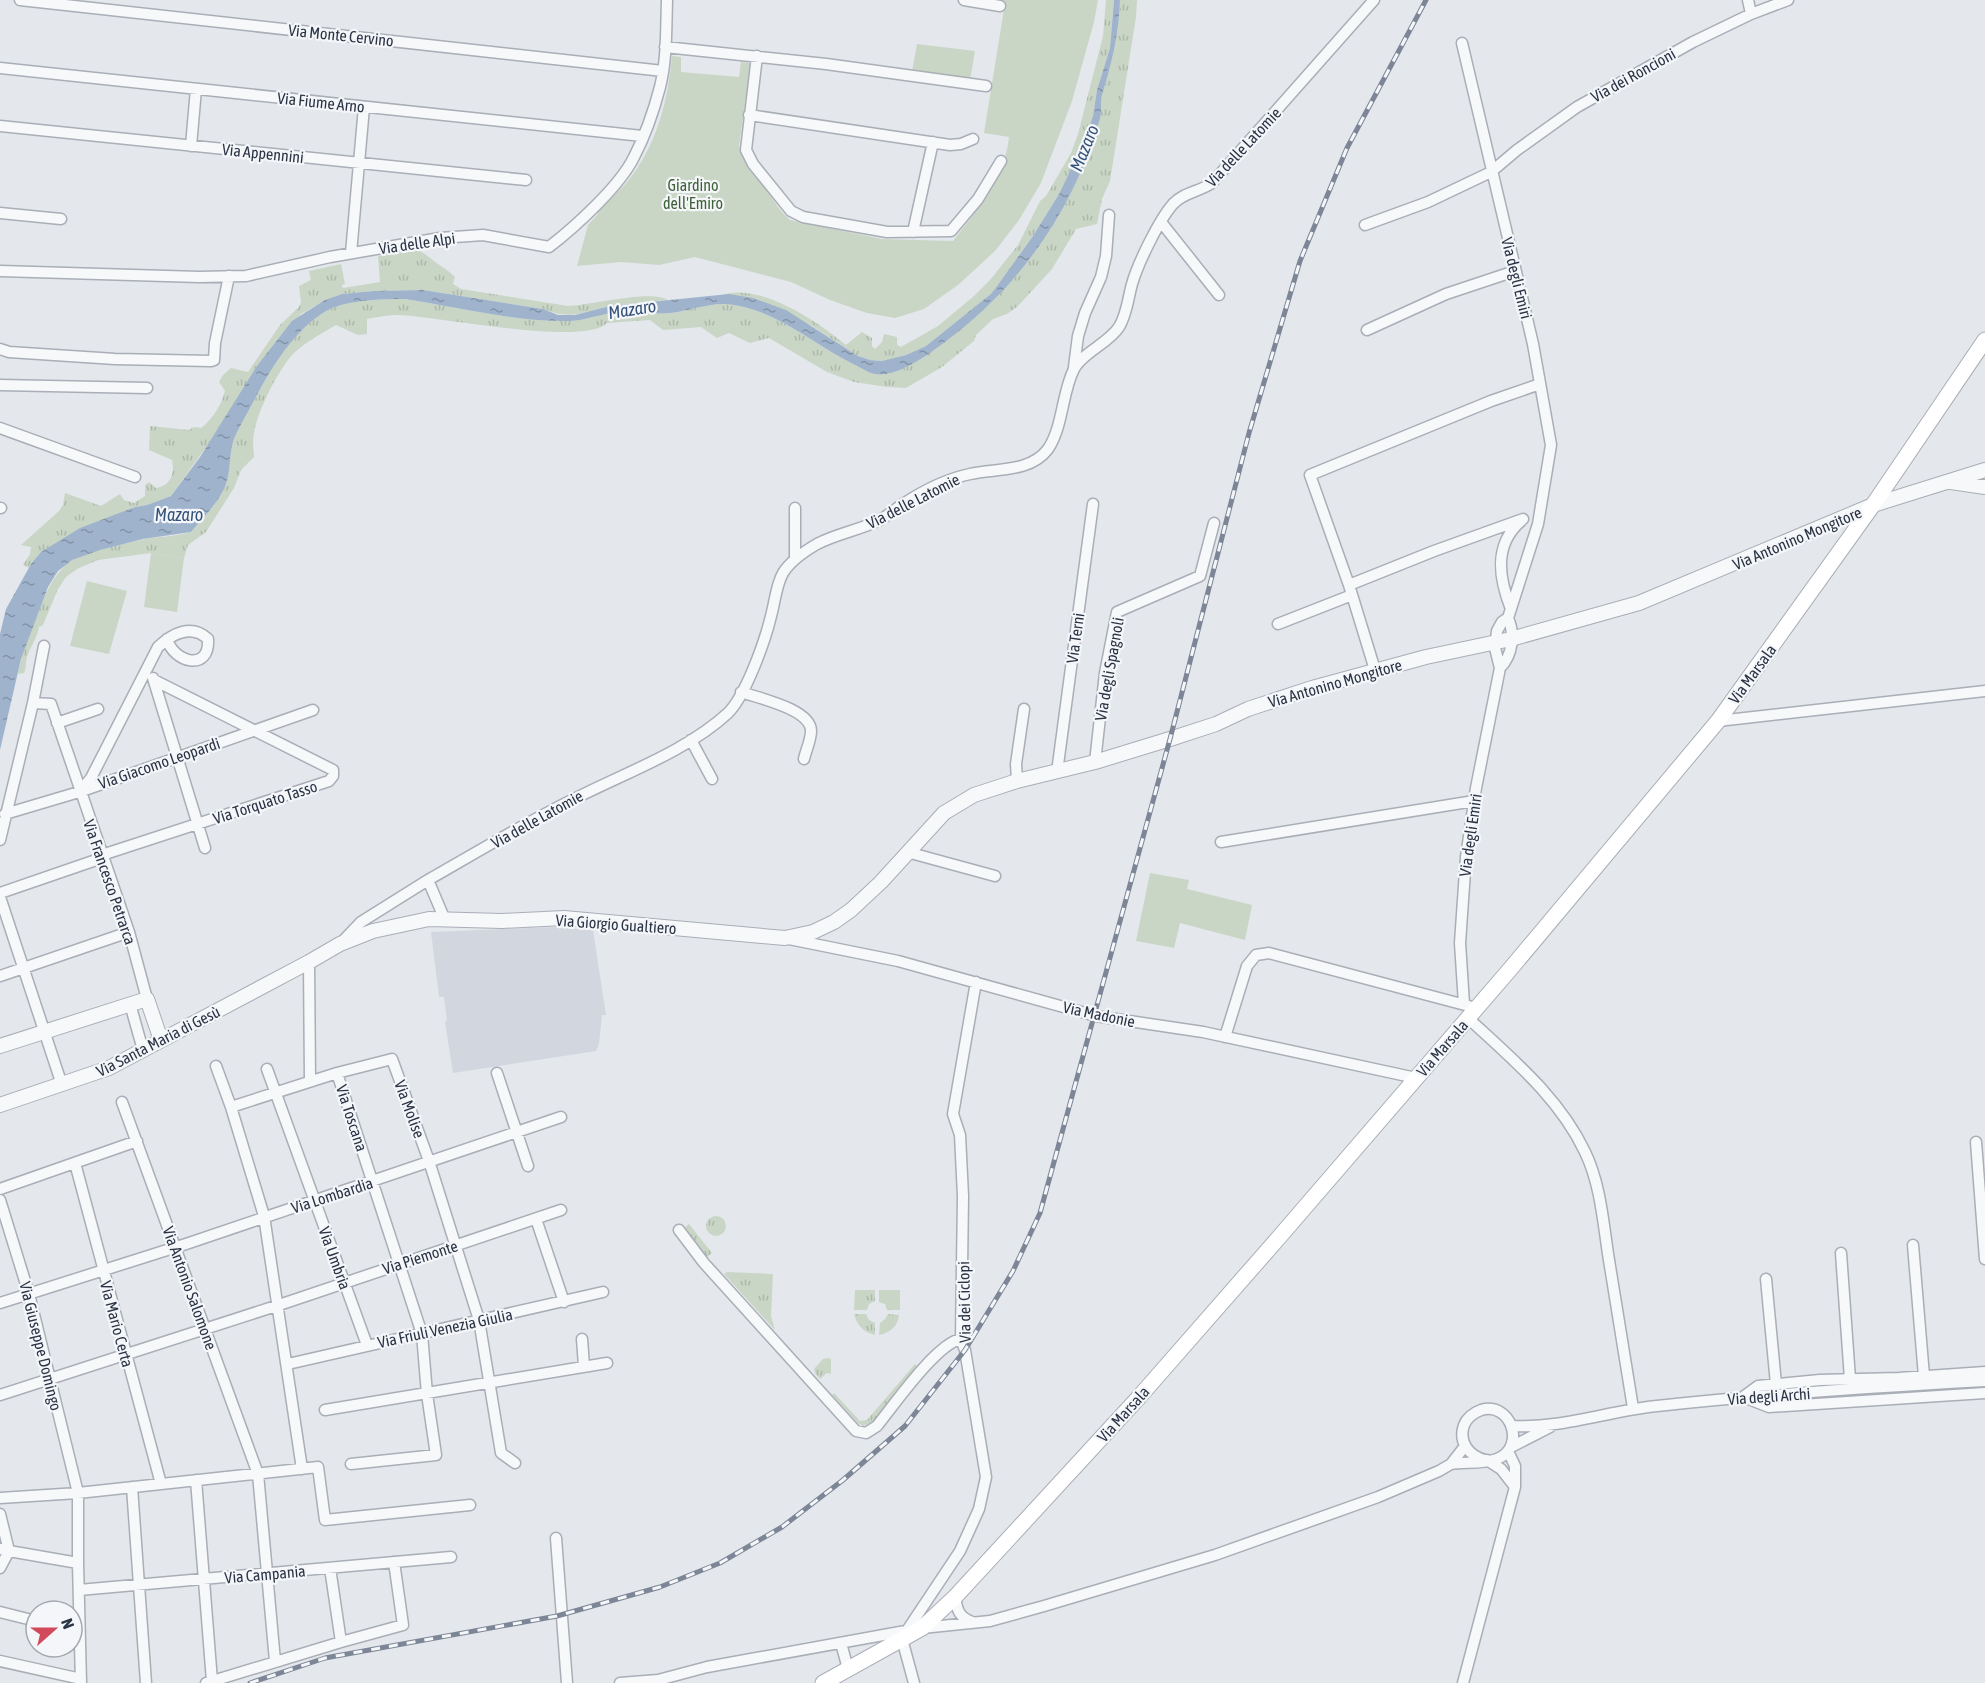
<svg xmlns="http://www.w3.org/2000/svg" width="1985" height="1683" font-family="'Asap Condensed',sans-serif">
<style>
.built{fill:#d2d6de}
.grass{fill:url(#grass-tufts)}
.garden{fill:#c9d6c5}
.water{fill:url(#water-ripples)}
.pier{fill:#e4e7ec}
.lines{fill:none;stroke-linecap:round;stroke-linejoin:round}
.minor-casing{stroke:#a9aeb7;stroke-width:13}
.tertiary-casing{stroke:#a9aeb7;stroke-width:16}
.secondary-casing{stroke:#a9aeb7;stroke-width:17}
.minor{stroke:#f7f8fa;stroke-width:10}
.tertiary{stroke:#f7f8fa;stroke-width:14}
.secondary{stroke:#fff;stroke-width:15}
.rail-casing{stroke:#7d8696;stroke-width:5}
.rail{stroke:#f4f6f9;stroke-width:3;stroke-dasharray:9;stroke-linecap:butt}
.labels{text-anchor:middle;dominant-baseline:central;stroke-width:4.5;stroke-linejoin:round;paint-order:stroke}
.street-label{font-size:16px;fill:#2b3445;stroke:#f4f6f9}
.park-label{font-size:16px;fill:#3f6138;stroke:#f4f6f9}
.water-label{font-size:18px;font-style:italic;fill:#34527a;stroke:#f4f6f9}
</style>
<defs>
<pattern id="grass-tufts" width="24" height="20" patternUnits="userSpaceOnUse" patternTransform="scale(1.5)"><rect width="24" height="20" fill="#c9d6c5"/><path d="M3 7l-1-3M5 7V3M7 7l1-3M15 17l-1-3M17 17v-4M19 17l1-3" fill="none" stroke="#adb8ab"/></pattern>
<pattern id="water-ripples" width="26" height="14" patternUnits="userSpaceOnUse" patternTransform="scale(1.5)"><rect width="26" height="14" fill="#9fb4cc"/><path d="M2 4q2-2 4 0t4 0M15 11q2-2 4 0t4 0" fill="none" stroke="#8293a7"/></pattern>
</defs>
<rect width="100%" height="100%" fill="#e4e7ec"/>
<path class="built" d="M 557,927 L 593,930 L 606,1015 L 602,1015 L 599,1044 L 596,1051 L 453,1073 L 445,1022 L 447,1021 L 444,997 L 439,997 L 431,932 Z"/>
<path class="grass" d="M 1106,0 L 1114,0 L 1110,48 L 1097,90 L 1093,116 L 1083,144 L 1059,194 L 1033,236 L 992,293 L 926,346 L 906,355 L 893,359 L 882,361 L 870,360 L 858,356 L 812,326 L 753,298 L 721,295 C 760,282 817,321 846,345 L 862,332 L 872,338 L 872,346 L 875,349 L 882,342 L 884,334 L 897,337 L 897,345 L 901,347 L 938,326 L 974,296 L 990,280 L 1018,245 L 1040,201 L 1046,196 L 1071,153 L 1078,134 L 1103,36 Z
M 1120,0 L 1137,0 L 1136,17 L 1110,181 L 1102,199 L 1097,224 L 1076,229 L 1052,269 L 1018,306 L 1007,314 L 993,319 L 976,335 L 974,341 L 942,367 L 906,388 L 887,387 L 854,382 L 827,372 L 769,338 L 750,343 L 729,333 L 717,338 L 701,327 L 663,330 L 650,320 L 607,323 C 584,347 437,316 399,315 C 388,315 378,317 367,319 L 367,334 L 358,335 L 336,325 C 321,334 305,342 293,354 C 277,372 258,410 254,433 C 252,441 254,449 254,457 L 241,470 L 234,488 L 206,532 L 188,545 L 184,558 L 151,553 L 98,560 L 77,569 L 66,577 L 58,589 L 43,625 L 39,627 C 37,639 30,647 27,657 C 25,663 27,667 24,673 L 18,674 C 24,645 46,573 74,559 C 94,549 119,545 141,540 C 157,536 175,537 191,532 C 202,519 221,500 226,484 C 231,469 229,453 234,439 C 238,429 244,419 249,410 C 268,374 291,331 328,310 C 347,300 384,299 405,299 C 457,307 516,322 569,321 C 582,321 594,316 607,314 C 627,311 649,315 670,313 C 689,311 707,303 727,304 C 776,309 811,343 853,364 C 860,367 868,373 875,374 C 897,378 928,354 945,342 C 1020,287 1074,209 1100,119 C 1102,111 1100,103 1102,95 C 1112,63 1119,34 1120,0 Z
M 412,248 C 425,252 428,257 438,264 C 445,269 449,271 455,277 L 453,284 L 461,289 L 568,306 C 589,305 653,289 668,300 C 649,302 630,303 612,306 C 583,311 573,321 543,309 L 423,290 L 374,291 L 342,294 L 326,300 L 301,314 L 171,496 L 147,505 L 134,507 L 41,552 L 29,568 L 23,565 L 30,554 L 31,547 L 21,545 L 59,511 L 63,505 L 65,493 L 101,506 L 120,494 L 124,500 L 134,503 L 145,496 L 145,485 L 149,482 L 156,488 C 171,486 175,473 172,460 L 149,450 L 150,426 L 189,430 L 194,427 L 201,428 C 212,420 222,404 225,391 L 219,382 L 223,375 L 231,368 L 248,372 L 280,325 L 299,307 L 301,302 L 299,286 L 311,280 L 309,271 L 341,264 L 345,284 L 342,285 L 343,288 L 380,282 L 378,256 Z
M706 1226a10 10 0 1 1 20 0a10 10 0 1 1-20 0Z
M 689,1224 L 712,1253 L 707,1257 L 684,1228 Z
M 727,1272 L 773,1274 L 771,1316 L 775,1330 L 724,1274 Z
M 855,1290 L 875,1290 L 875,1301 L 869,1304 L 867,1310 L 854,1310 Z
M 879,1290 L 900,1290 L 900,1310 L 887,1310 L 885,1304 L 879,1302 Z
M 854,1314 L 866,1314 L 869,1320 L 875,1323 L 875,1335 C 863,1332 857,1325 854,1314 Z
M 888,1314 L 899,1315 C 898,1326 890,1333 879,1335 L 880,1323 L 885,1319 Z
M 828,1358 L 831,1359 L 831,1374 L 827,1373 L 820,1379 L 815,1373 L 814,1369 L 823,1359 Z
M 915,1364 L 919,1368 L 874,1421 L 863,1426 L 858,1423 L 832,1395 L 834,1393 L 860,1421 L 867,1420 Z"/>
<path class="garden" d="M 990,0 L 1098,0 L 1094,22 L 1072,101 L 1041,183 L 1019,220 L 995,251 L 958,285 L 924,309 L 895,318 L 867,313 L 830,300 L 791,282 L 695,257 L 659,265 L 621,262 L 577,266 L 588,225 L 598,214 L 598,209 C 610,199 622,189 631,177 C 658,141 668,99 672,56 L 681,57 L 681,72 L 739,77 L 741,62 L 751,63 L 739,146 L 742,156 L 781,211 L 790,220 L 882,239 L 953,241 C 977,210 1005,178 1009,137 L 984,133 L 1005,3 Z
M 917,44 L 975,51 L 970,80 L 912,72 Z
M 151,553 L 184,558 L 177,612 L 144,607 Z
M 87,581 L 127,591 L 109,654 L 70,646 Z
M 1150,873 L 1189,880 L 1187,889 L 1252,905 L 1245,940 L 1180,923 L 1174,948 L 1136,941 Z"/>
<path class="water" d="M 1114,0 L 1120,0 C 1119,34 1112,63 1102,95 C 1100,103 1102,111 1100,119 C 1074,209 1020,287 945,342 C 929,354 897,378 875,374 C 868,373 860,367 853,364 C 811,343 776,309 727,304 C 707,303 689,311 670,313 C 649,315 627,311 607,314 C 594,316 582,321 569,321 C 516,322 457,307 405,299 C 384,299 347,300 328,310 C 291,331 268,374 249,410 C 244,419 238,429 234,439 C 229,453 231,470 226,484 C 221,500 202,519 191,532 L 143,539 L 100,550 L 72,560 L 58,571 L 48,587 L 21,659 L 0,750 L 0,634 L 6,609 L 31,564 L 41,552 L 80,528 L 135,507 L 147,505 L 171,496 L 200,457 L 257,366 L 292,321 L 325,300 L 342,294 L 374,291 L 423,290 L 543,309 L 558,315 L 575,315 L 610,306 L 729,294 L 753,298 L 786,310 L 858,356 L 870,360 L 882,361 L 906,355 L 926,346 L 992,293 L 1033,236 L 1059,194 L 1083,144 L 1093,116 L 1097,90 L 1110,48 Z"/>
<path class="pier" d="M 12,701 L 15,702 L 9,728 L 3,751 L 0,753 Z"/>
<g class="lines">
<g class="minor-casing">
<path id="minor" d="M 20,0 L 663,71
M 964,0 L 1000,6
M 1748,0 L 1751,14
M 1462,43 L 1533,344 L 1551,445 L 1538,524 L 1508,618 L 1502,622 L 1497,631 L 1495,648 L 1500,668 L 1476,788 L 1466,857 L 1460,943 L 1464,1004
M 665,47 L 826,64 L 986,86
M 757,56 L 746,150 L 753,164 L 791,211 L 803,217 L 887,232 L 951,231 L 978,199 L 1001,161
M 0,68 L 642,136
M 749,115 L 950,145 L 961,144 L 973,139
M 0,126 L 526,180
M 191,146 L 196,89
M 0,213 L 61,219
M 1161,222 L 1219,295
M 1365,225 L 1428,202 L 1491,172 L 1517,150 L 1577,107 L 1693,42 L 1751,14 L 1788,0
M 913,232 L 933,142
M 351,253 L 364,107
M 0,271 L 199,277 L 246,276 L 330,257 L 440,238 L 483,235 L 549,247 C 575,227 620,186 634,157 C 645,136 654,110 660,87 C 667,60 666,28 667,0
M 1367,330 L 1446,294 L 1515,271
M 0,349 L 9,352 L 115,359 L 211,361 L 214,360 L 215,343 L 229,276
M 1074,367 L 1078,336 L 1085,313 L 1101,277 L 1106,256 L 1109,215
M 0,385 L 147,388
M 0,428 L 135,477
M 0,508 L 1,508
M 795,508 L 795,559
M 1349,585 L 1434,551 L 1523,519
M 1511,609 C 1499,579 1493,545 1521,521
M 1278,624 L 1352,595
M 1500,668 C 1513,655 1515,634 1508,618
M 1375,670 L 1349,585 L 1310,475 L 1491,401 L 1540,384
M 153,678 L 205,848
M 741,692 C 758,698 811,709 811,731 C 811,740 806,750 804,759
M 33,703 L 51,704 L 129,932 L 147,999
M 1718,721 L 1985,691
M 57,723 L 98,709
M 691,740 L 712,779
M 1095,762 L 1105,673 L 1117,612 L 1200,576 L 1214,523
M 1057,772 L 1093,504
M 1017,781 L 1016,764 L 1024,709
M 82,789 L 91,778 L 158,647 C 172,634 191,623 208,639 C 210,673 173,662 167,639
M 5,814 L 79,792 L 313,710
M 0,840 L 33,703 L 44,646
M 1221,842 L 1474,801
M 907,852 L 995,876
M 428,880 C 477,852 525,823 576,798 C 625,773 687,751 728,713 C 746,695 765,641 771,616 C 775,602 776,585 783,573 C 791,560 805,551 817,544 C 838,533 860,530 880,520 C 889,515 895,509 903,504 C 923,491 946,479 970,474 C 996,468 1030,473 1048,449 C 1063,427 1062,392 1074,369 C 1082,353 1109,343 1119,327 C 1127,314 1128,298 1132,284 C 1138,263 1159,220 1173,204 C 1184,192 1199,192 1212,183 L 1374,0
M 0,893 L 102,858 L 108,853 L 329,781 L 333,776 L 333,770 L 154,680
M 0,897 L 62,1085
M 789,939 L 898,961 L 1096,1016 L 1203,1032 L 1416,1078
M 342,942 L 361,922 L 428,880 L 445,920
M 309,962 L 310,1081
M 0,976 L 129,932
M 130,1004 L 143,1050
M 1468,1018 C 1511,1058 1559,1097 1585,1152 C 1600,1183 1603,1220 1608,1254 C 1616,1306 1625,1357 1633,1408
M 1225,1037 L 1247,966 L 1256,955 L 1269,953 L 1469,1006
M 216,1066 L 231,1107 L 264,1216 L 302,1469
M 267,1069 L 367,1345
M 337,1073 L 422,1334 L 427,1394 L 436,1455 L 351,1464
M 497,1073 L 528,1166
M 122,1102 L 258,1474 L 275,1661
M 231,1107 L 337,1073 L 392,1059 L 429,1161 L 479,1320 L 501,1453 L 515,1463
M 1976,1142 L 1985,1259
M 75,1163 L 161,1484
M 0,1189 L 137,1141
M 0,1200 L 29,1294 L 78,1493 L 78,1563 L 9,1551 L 0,1514
M 536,1219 L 564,1302
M 679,1230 L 704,1263 L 856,1431 L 866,1433 L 877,1426 C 894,1405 937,1343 961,1339
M 1913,1245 L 1924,1376
M 1841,1253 L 1850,1379
M 1766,1279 L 1776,1384
M 0,1303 L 186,1244 L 561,1117
M 582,1339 L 584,1366
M 288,1364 L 603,1292
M 0,1395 L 279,1305 L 561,1210
M 1743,1397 L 1758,1386 L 1820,1380 L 1899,1378 L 1985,1372
M 1746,1398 L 1769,1407 L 1985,1393
M 325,1410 L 607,1363
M 1512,1426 C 1561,1429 1608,1411 1657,1406 C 1766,1394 1875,1387 1985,1381
M 1511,1447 L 1550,1427
M 1487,1460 L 1501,1469 L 1515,1487
M 1451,1464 C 1465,1462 1484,1464 1497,1459 C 1527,1447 1511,1401 1481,1410 C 1473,1413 1467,1418 1464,1425 C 1458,1442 1469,1456 1485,1460
M 196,1480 L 212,1681
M 132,1487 L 146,1683
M 0,1498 L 78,1493 L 318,1467 L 325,1520 L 470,1505
M 556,1538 L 567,1683
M 0,1549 L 9,1551 L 0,1568
M 78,1563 L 81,1683
M 330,1568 L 341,1642
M 79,1590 L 451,1557
M 955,1597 C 957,1610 959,1617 972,1622
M 0,1612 L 36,1621
M 906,1632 L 960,1551 L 979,1509 L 986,1477 L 965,1350 L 961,1339 L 963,1196 L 960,1135 L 953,1114 L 976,982
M 902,1639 L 914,1683
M 841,1643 L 848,1669
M 0,1661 L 81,1679
M 206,1683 L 341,1642 L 403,1625 L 394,1562
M 620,1683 L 658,1680 L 707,1667 L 922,1628 L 990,1621 L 1044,1606 L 1215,1555 L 1378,1497 L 1439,1471 L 1451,1464 L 1465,1446
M 1463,1683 L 1515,1487 L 1515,1466 L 1508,1451"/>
</g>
<g class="tertiary-casing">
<path id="tertiary" d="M 1951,482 L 1985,487
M 0,1046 L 147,999 L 161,1040
M 0,1105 L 109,1068 L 309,962 L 340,944 L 373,931 L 429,919 L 502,921 L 564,918 L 785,938 L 813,932 L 834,922 L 851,910 L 881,882 L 944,813 L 974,795 L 1017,781 L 1095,762 L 1170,739 L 1216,724 L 1248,709 L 1312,688 L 1426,657 L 1511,639 L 1639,603 L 1873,505 L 1985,470"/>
</g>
<g class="secondary-casing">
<path id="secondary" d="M 823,1683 L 922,1628 L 955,1597 L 1140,1396 L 1281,1235 L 1512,967 L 1718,721 L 1873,505 L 1985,340"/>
</g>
<use href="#minor" class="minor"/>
<use href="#tertiary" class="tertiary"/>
<use href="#secondary" class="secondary"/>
<g class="rail-casing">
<path id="rail" d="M 250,1683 L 325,1658 L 557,1616 L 660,1587 L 720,1563 L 782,1527 L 843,1480 L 905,1426 L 965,1350 L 1013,1271 L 1040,1213 L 1170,739 L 1249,433 L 1300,261 L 1347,148 L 1426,0"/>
</g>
<use href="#rail" class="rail"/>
</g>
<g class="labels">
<g class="street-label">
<text transform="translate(341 35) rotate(6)">Via Monte Cervino</text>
<text transform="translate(1633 75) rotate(-29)">Via dei Roncioni</text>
<text transform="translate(321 102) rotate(6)">Via Fiume Arno</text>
<text transform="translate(1243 147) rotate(-47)">Via delle Latomie</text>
<text transform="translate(263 153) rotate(6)">Via Appennini</text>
<text transform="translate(417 243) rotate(-8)">Via delle Alpi</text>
<text transform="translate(1517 278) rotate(76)">Via degli Emiri</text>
<text transform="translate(913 501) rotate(-27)">Via delle Latomie</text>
<text transform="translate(1797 538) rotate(-23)">Via Antonino Mongitore</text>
<text transform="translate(1075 638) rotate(-82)">Via Terni</text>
<text transform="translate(1109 669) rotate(-80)">Via degli Spagnoli</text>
<text transform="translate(1752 674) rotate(-54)">Via Marsala</text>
<text transform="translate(1335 683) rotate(-16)">Via Antonino Mongitore</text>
<text transform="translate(159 763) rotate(-19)">Via Giacomo Leopardi</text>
<text transform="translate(265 802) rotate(-18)">Via Torquato Tasso</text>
<text transform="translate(537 819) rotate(-29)">Via delle Latomie</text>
<text transform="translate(1470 835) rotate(-82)">Via degli Emiri</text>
<text transform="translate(110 882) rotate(71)">Via Francesco Petrarca</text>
<text transform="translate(616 924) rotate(4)">Via Giorgio Gualtiero</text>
<text transform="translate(1099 1014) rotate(12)">Via Madonie</text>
<text transform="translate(158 1041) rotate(-27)">Via Santa Maria di Gesù</text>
<text transform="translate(1442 1048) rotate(-49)">Via Marsala</text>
<text transform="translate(410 1109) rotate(70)">Via Molise</text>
<text transform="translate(352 1118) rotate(72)">Via Toscana</text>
<text transform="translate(332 1195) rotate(-18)">Via Lombardia</text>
<text transform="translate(420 1257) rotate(-18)">Via Piemonte</text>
<text transform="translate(335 1258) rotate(70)">Via Umbria</text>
<text transform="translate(190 1288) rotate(70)">Via Antonio Salomone</text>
<text transform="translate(964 1302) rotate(-91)">Via dei Ciclopi</text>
<text transform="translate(117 1324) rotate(75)">Via Mario Certa</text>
<text transform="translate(445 1328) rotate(-12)">Via Friuli Venezia Giulia</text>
<text transform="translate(41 1346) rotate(76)">Via Giuseppe Domingo</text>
<text transform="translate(1769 1396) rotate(-4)">Via degli Archi</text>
<text transform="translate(1123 1414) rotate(-48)">Via Marsala</text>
<text transform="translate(265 1574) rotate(-5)">Via Campania</text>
</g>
<g class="park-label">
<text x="693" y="185">Giardino<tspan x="693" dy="18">dell'Emiro</tspan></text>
</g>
<g class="water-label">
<text transform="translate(1084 148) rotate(-68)">Mazaro</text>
<text transform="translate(632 309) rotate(-9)">Mazaro</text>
<text x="179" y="514">Mazaro</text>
</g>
</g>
<g transform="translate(54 1629) rotate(69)"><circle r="28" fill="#f4f6f9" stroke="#a4a8b1" stroke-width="1.5"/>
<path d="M0-4.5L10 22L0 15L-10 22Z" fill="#d1495b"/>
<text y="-9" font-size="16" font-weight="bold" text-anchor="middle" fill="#2b3445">N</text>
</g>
</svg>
